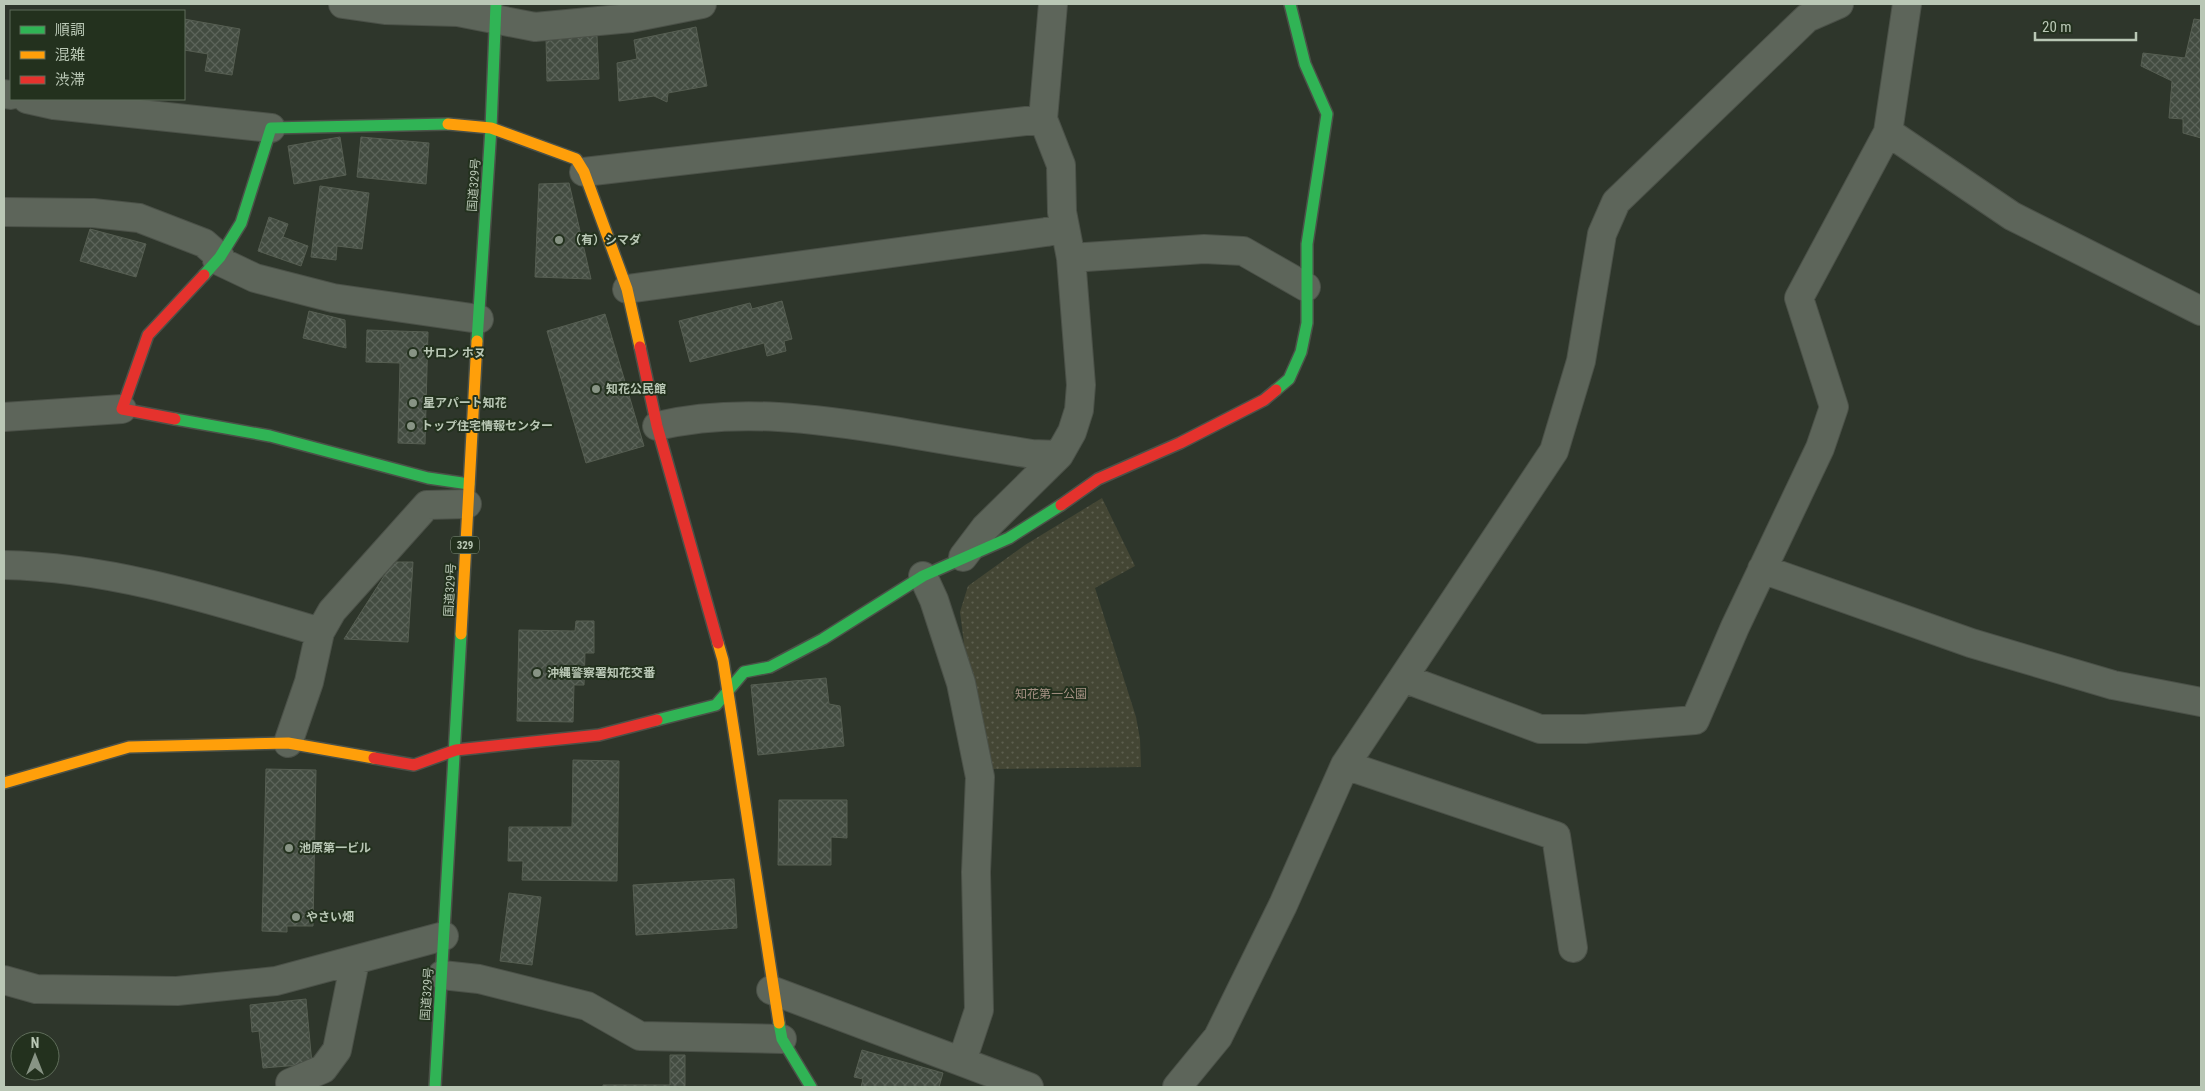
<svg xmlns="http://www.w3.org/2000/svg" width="2205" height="1091" font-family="'Roboto Condensed','Noto Sans JP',sans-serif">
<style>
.park{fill:url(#park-dots)}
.building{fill:url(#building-cross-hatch);stroke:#565e52}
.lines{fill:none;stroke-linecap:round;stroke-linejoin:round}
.street-casing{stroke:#4b5148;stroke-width:30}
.fast-casing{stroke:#4b5148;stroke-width:14}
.slow-casing{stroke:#4b5148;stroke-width:14}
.jam-casing{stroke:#4b5148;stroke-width:14}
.street{stroke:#5d655a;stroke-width:28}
.fast{stroke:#30b455;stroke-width:11}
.slow{stroke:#ff9f0a;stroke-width:11}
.jam{stroke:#e5322d;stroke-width:11}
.poi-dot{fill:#889485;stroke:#23311e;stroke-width:2}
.labels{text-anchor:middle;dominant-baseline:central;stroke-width:4;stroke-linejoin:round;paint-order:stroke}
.shield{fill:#23311e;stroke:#8c9a88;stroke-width:1}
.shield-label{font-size:11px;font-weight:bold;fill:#b9c7b5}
.street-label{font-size:12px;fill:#b9c7b5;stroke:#23311e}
.poi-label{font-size:12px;font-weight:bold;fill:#b9c7b5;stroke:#23311e;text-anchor:start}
.park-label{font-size:12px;fill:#a69184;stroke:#23311e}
</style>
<defs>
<pattern id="park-dots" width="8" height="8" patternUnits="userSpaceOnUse" patternTransform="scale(1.25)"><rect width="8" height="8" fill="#444634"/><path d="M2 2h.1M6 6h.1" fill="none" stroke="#5d5f4f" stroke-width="1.8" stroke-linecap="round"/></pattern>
<pattern id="building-cross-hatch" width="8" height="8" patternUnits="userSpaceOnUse" patternTransform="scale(1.25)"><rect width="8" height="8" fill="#434c41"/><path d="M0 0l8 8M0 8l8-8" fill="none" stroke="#5c645a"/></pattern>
</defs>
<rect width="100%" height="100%" fill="#2e362b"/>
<path class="park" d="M 1102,498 L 1135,566 L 1095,588 L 1136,717 L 1140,739 L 1141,767 L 990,769 L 986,744 L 965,651 L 960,612 L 968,586 L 1025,545 Z"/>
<path class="building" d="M 184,19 L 240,29 L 232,75 L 205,71 L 208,54 L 184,50 Z
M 2194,19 L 2201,20 L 2201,138 L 2183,133 L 2183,119 L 2169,118 L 2172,81 L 2141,66 L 2143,53 L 2185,58 Z
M 696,27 L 707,86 L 668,93 L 667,102 L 654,96 L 619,101 L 617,63 L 637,59 L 634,40 Z
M 597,36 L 599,79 L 547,81 L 546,38 Z
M 340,137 L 346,175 L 294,184 L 288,146 Z
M 361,137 L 429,143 L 426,184 L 357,177 Z
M 569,183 L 591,279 L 535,277 L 539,184 Z
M 320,186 L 369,193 L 362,249 L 337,246 L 336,260 L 311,257 Z
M 269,217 L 288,224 L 283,237 L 308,246 L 301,266 L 258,251 Z
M 90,229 L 146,244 L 136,277 L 80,261 Z
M 782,301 L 792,339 L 784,341 L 786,351 L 767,356 L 764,343 L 690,362 L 679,321 L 750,303 L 752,309 Z
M 309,311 L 345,320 L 346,348 L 303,338 Z
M 605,314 L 644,446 L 586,463 L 547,331 Z
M 367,330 L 428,332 L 425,444 L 398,443 L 400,363 L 366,362 Z
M 393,562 L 413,562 L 408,642 L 344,639 Z
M 576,621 L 594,621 L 594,653 L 585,653 L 584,685 L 574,685 L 573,722 L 517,721 L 519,630 L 575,631 Z
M 826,678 L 829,704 L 840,706 L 844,746 L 758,755 L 751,685 Z
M 573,760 L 619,761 L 617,881 L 522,880 L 523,861 L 508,861 L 509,827 L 572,827 Z
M 266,769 L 316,770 L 313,926 L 287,926 L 287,932 L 262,931 Z
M 779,800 L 847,800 L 847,838 L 831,837 L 831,865 L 778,865 Z
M 734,879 L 737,928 L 636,935 L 633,885 Z
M 509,893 L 541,897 L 532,965 L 500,961 Z
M 306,999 L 312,1064 L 263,1068 L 259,1031 L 252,1032 L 250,1005 Z
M 862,1050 L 943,1073 L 939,1087 L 861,1087 L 863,1079 L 854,1077 Z
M 670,1055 L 685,1055 L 685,1087 L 603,1087 L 603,1085 L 670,1085 Z"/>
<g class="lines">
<g class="street-casing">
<path id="street" d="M 343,4 L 385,10 L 458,12 L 535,27 L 631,18 L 702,4
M 1907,4 L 1888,132 L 2012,216 L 2201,311
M 4,94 L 11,95
M 27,99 L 54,105 L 271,128
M 584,172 L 1043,119
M 4,212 L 93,213 L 139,218 L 204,243 L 220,257
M 1071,258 L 1204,249 L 1243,251 L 1306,287
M 217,260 L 255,278 L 333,298 L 479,319
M 627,289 L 1046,232 L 1065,228
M 4,417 L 122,409
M 657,426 C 737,407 820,419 900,432 C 944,440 988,447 1032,454 L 1059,455
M 963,557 L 985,528 L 1059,455 L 1072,432 L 1079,410 L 1081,385 L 1071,258 L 1062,212 L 1061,165 L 1043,119 L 1053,4
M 4,565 C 113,567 216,601 320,632
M 1762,569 L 1971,643 L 2113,685 L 2201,702
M 923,576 L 934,600 L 961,683 L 980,777 L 976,872 L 979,1010 L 962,1061
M 1403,678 L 1540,729 L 1585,729 L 1695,720 L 1735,627 L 1820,448 L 1834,407 L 1799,298 L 1888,132
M 288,743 L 309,682 L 320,632 L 332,611 L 427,505 L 467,504
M 1345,765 L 1556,836 L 1573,948
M 442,975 L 479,979 L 587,1006 L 640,1036 L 782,1039
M 4,980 L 36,989 L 177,991 L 276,981 L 444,936
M 771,990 L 1029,1087
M 290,1083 L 323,1069 L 337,1050 L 355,961
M 1177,1087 L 1218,1037 L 1283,905 L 1345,765 L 1554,451 L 1581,361 L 1602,234 L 1616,202 L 1807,18 L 1839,4"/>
</g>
<g class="fast-casing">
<path id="fast" d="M 204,275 L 220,257 L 241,223 L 271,128 L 448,124
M 477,341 L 491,128 L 496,4
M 1276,390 L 1289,379 L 1301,352 L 1307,323 L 1307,244 L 1327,114 L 1305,64 L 1290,4
M 175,419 L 270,436 L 428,478 L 469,484
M 657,720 L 716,705 L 744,672 L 770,667 L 823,639 L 923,576 L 1009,538 L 1061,505
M 779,1023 L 782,1039 L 811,1087
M 435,1087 L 461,634"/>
</g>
<g class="slow-casing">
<path id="slow" d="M 448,124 L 491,128 L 576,159 L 584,172 L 627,289 L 640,347
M 461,634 L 477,341
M 718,643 L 723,660 L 779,1023
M 4,783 L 129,747 L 288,743 L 374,758"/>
</g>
<g class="jam-casing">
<path id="jam" d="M 640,347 L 657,426 L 718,643
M 175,419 L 122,409 L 148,335 L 204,275
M 1061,505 L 1098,479 L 1180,443 L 1264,400 L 1276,390
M 374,758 L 414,765 L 456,750 L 599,735 L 657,720"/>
</g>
<use href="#street" class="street"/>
<use href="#fast" class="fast"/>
<use href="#slow" class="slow"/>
<use href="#jam" class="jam"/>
</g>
<g class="poi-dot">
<circle cx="559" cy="240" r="5"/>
<circle cx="413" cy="353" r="5"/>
<circle cx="596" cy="389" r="5"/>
<circle cx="413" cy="403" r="5"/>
<circle cx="411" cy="426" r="5"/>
<circle cx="537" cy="673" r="5"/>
<circle cx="289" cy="848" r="5"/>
<circle cx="296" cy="917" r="5"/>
</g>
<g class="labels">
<rect class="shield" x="451" y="536.5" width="28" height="17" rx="4"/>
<g class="shield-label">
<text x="465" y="545">329</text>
</g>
<g class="street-label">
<text transform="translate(474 185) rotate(-86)">国道329号</text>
<text transform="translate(450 590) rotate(-87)">国道329号</text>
<text transform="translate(427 994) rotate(-86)">国道329号</text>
</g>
<g class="poi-label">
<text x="569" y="240">（有）シマダ</text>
<text x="423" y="353">サロン ホヌ</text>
<text x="606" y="389">知花公民館</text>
<text x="423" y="403">星アパート知花</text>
<text x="421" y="426">トップ住宅情報センター</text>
<text x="547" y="673">沖縄警察署知花交番</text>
<text x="299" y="848">池原第一ビル</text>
<text x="306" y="917">やさい畑</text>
</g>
<g class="park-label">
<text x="1051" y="694">知花第一公園</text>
</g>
</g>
<rect width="2205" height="1091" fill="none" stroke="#b9c7b5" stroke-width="10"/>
<rect x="10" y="10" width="175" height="90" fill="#23311e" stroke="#5f6d5a"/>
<rect x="20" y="26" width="25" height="8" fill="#30b455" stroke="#5f6d5a"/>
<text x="55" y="35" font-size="15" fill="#b9c7b5">順調</text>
<rect x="20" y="51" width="25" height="8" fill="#ff9f0a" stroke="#5f6d5a"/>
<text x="55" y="60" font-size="15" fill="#b9c7b5">混雑</text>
<rect x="20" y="76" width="25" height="8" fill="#e5322d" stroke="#5f6d5a"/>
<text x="55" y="85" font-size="15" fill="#b9c7b5">渋滞</text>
<g transform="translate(35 1056)"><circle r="24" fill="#23311e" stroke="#5f6d5a"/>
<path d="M0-4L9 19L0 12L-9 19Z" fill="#889485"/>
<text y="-8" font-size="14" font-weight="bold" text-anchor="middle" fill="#b9c7b5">N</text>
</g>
<path d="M2035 32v8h101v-8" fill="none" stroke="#b9c7b5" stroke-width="2.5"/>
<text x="2042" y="32" font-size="15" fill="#b9c7b5" stroke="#23311e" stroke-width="4" paint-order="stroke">20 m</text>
</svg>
